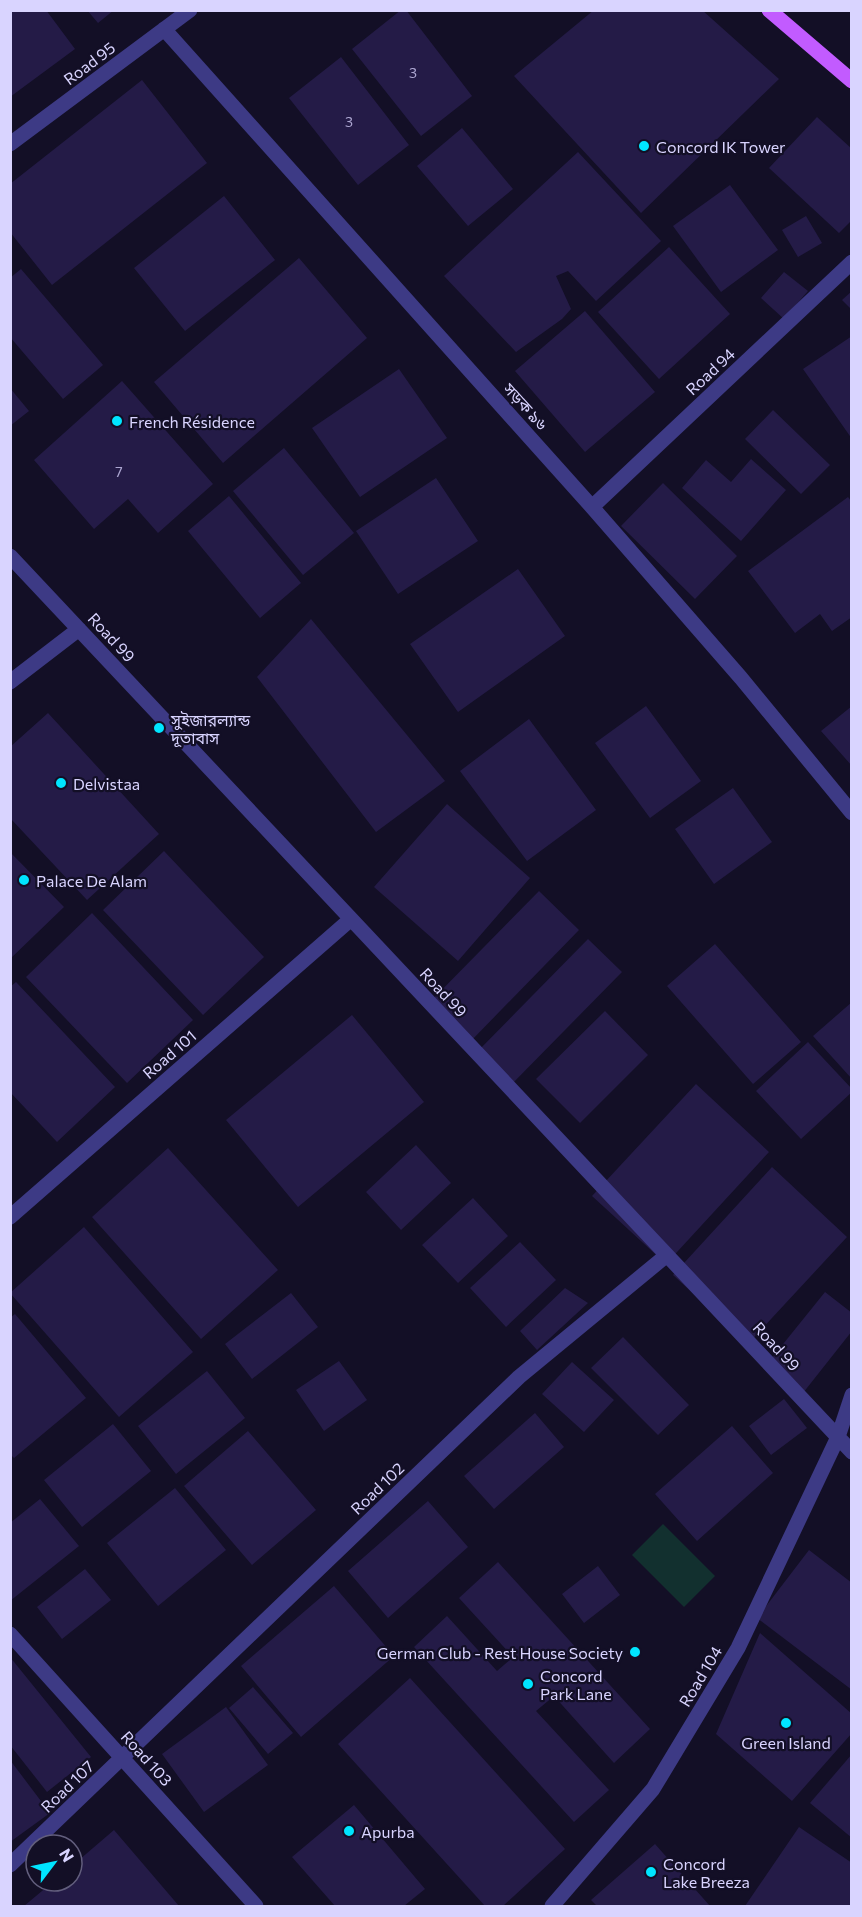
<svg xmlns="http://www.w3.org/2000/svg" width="862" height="1917" font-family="Commissioner,'Noto Sans Bengali',sans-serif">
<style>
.green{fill:#12302f}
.building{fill:#241b47}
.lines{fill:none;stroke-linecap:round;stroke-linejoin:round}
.minor{stroke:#3d3a85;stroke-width:15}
.major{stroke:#c25bff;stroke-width:15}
.poi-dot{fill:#00e5ff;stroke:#130f26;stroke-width:2}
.labels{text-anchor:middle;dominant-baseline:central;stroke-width:4.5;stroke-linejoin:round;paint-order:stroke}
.number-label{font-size:14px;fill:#aca6d1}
.street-label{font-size:16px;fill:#d9d4ff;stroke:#130f26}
.poi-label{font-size:16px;fill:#d9d4ff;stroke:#130f26;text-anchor:start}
</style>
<rect width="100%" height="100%" fill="#130f26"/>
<path class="green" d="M 663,1524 L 715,1576 L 684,1607 L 632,1555 Z"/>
<path class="building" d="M 10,10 L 46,10 L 75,49 L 10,97 Z
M 87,10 L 114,10 L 98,23 Z
M 401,10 L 406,10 L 472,96 L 421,136 L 352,49 Z
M 594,10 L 702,10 L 779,79 L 641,213 L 514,76 Z
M 341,57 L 409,145 L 358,185 L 289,98 Z
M 142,80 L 207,163 L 52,285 L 10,232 L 10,184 Z
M 817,117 L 852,149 L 852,220 L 839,233 L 769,168 Z
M 462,128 L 513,189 L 468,226 L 417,166 Z
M 578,152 L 661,241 L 596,301 L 568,271 L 556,276 L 571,309 L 562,319 L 516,352 L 444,276 Z
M 730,185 L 778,250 L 721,292 L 673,226 Z
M 224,196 L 275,260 L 185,331 L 134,268 Z
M 806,216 L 822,243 L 798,257 L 782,230 Z
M 669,247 L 730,314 L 659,379 L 598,312 Z
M 299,258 L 367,338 L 223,463 L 154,382 Z
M 21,269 L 103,365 L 63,399 L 10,337 L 10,278 Z
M 784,272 L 808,291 L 784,319 L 761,298 Z
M 852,291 L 852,310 L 842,300 Z
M 585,311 L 655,392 L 585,452 L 515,371 Z
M 852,336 L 852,439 L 803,369 Z
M 399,369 L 447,438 L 360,497 L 312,428 Z
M 122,381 L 213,484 L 158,533 L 128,499 L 94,529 L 34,460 Z
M 10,388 L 29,411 L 10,426 Z
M 773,410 L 830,465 L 801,494 L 745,439 Z
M 284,448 L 354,533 L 303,575 L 233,491 Z
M 751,459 L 786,490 L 741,541 L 682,488 L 706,460 L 731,482 Z
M 436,478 L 478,541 L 398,594 L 356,531 Z
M 663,483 L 737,556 L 695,599 L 621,526 Z
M 229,496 L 301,583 L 260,618 L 188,531 Z
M 848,497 L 852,502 L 852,617 L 832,631 L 820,614 L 795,633 L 748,571 Z
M 518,569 L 565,636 L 458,712 L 410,644 Z
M 311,619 L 445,781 L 376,832 L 257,677 Z
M 646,706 L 701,781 L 650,818 L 595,743 Z
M 852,706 L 852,766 L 821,731 Z
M 48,713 L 159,834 L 87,900 L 10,818 L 10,747 Z
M 529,719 L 596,810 L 527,861 L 460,771 Z
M 733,788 L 772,842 L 714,884 L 675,829 Z
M 447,804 L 530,878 L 458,961 L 374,887 Z
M 164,851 L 264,957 L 203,1015 L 103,910 Z
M 10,852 L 64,907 L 10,959 Z
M 539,891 L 579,930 L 468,1044 L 427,1005 Z
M 92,913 L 193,1020 L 127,1083 L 26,977 Z
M 588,939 L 622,972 L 509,1087 L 475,1054 Z
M 715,944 L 801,1042 L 753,1084 L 667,986 Z
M 16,982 L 115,1087 L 57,1142 L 10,1092 L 10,987 Z
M 852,1002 L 852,1079 L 813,1036 Z
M 605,1011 L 648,1055 L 580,1123 L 536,1079 Z
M 352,1015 L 424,1102 L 298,1207 L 226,1120 Z
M 808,1042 L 852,1089 L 852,1092 L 801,1139 L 756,1091 Z
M 696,1084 L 769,1152 L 666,1264 L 592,1196 Z
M 416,1145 L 451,1183 L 401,1230 L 366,1192 Z
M 168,1148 L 278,1270 L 201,1339 L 92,1217 Z
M 772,1167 L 847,1237 L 748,1344 L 673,1275 Z
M 473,1198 L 508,1236 L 458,1283 L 422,1245 Z
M 84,1227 L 193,1352 L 119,1417 L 10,1293 Z
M 520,1242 L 556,1280 L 506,1327 L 470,1288 Z
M 565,1288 L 588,1303 L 537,1350 L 520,1331 Z
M 825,1292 L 852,1313 L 852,1331 L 803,1393 L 767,1364 Z
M 291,1293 L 318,1327 L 252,1379 L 225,1344 Z
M 15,1314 L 86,1398 L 14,1458 L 10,1454 L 10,1318 Z
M 623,1337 L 689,1405 L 658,1435 L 591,1368 Z
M 339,1361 L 367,1400 L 324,1431 L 296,1390 Z
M 572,1362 L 614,1400 L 584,1432 L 542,1394 Z
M 207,1371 L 245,1418 L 176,1474 L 138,1426 Z
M 784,1399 L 807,1428 L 771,1455 L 749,1426 Z
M 535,1413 L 564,1447 L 494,1509 L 464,1476 Z
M 113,1424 L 151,1471 L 82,1527 L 44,1480 Z
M 732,1426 L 773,1473 L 697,1541 L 655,1494 Z
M 248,1431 L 316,1510 L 252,1565 L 184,1486 Z
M 175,1488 L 226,1550 L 158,1606 L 107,1543 Z
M 40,1499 L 79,1546 L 10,1601 L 10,1523 Z
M 428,1501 L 468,1547 L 388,1618 L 348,1571 Z
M 809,1550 L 852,1583 L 852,1690 L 757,1618 Z
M 498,1562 L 650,1729 L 614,1763 L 554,1696 L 536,1711 L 609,1790 L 574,1822 L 414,1647 L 447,1616 L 497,1671 L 513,1657 L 459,1598 Z
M 598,1566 L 620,1595 L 584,1623 L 562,1594 Z
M 85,1569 L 111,1600 L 62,1639 L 37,1607 Z
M 334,1586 L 394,1656 L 301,1737 L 241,1666 Z
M 760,1633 L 852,1714 L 852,1733 L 792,1801 L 716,1734 Z
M 10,1657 L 91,1757 L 47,1792 L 10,1745 Z
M 410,1678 L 565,1849 L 503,1906 L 485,1906 L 338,1744 Z
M 253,1687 L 293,1733 L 268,1754 L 229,1708 Z
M 226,1707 L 268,1765 L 204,1812 L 162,1754 Z
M 852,1754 L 852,1838 L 810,1803 Z
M 10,1760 L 50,1813 L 10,1842 Z
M 354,1805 L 425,1889 L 404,1906 L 335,1906 L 292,1857 Z
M 799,1827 L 852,1863 L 852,1906 L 745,1906 Z
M 114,1830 L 179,1906 L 24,1906 L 54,1881 L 72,1881 L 72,1866 Z
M 655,1844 L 710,1906 L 597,1906 L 591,1900 Z"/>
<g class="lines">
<path class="minor" d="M 164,29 L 592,507 L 741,678 L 852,813
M 10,144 L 190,10
M 592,507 L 852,262
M 10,556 L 852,1452
M 10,682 L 79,629
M 10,1217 L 351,919
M 10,1634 L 256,1906
M 10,1865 L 519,1377 L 667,1255
M 552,1906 L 653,1789 L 738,1648 L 838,1437 L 852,1395"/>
<path class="major" d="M 769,10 L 852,81"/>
</g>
<g class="poi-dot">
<circle cx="644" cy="146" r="6"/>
<circle cx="117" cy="421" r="6"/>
<circle cx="159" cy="728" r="6"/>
<circle cx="61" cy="783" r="6"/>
<circle cx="24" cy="880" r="6"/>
<circle cx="635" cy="1652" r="6"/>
<circle cx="528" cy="1684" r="6"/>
<circle cx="786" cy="1723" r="6"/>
<circle cx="349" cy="1831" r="6"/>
<circle cx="651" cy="1872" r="6"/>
</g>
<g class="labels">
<g class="number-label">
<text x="413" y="72">3</text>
<text x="349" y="121">3</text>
<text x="119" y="471">7</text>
</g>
<g class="street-label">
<text transform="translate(89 63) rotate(-37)">Road 95</text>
<text transform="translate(710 371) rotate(-43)">Road 94</text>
<text transform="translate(526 406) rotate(48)">সড়ক ৯৬</text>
<text transform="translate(112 637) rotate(47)">Road 99</text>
<text transform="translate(444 992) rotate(47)">Road 99</text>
<text transform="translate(169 1054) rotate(-41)">Road 101</text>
<text transform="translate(777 1346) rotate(47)">Road 99</text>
<text transform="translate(377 1488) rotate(-44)">Road 102</text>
<text transform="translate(700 1676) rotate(-59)">Road 104</text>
<text transform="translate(147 1758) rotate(48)">Road 103</text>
<text transform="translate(67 1786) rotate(-44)">Road 107</text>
</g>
<g class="poi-label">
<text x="656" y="146">Concord IK Tower</text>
<text x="129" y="421">French Résidence</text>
<text x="171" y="719">সুইজারল্যান্ড<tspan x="171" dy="18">দূতাবাস</tspan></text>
<text x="73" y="783">Delvistaa</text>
<text x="36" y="880">Palace De Alam</text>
<text x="623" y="1652" text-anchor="end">German Club - Rest House Society</text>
<text x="540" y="1675">Concord<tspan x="540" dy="18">Park Lane</tspan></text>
<text x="786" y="1742" text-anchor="middle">Green Island</text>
<text x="361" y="1831">Apurba</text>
<text x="663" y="1863">Concord<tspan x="663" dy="18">Lake Breeza</tspan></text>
</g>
</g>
<rect width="862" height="1917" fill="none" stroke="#d9d4ff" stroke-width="24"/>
<g transform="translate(54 1863) rotate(58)"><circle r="28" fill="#130f26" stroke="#625e7d" stroke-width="1.5"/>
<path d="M0-4.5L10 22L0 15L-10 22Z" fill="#00e5ff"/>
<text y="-9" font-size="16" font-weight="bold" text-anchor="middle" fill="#d9d4ff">N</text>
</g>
</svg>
